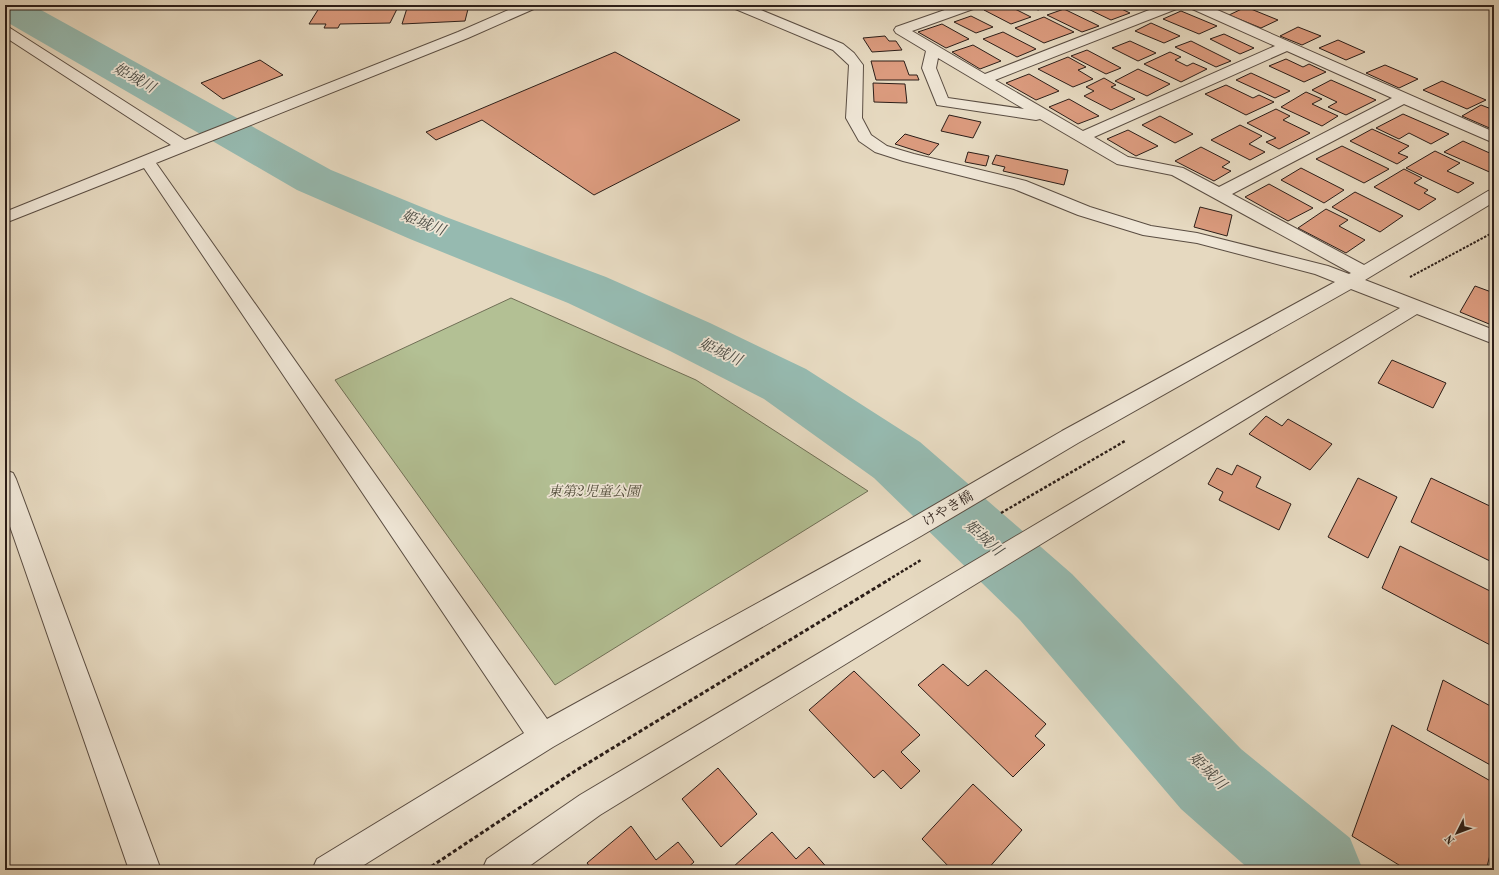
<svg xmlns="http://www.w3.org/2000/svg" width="1499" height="875" font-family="'Old Standard TT','Noto Serif JP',serif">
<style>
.green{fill:#b3c094;stroke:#706f56}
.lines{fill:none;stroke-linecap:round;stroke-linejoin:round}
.river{fill:#96bab0;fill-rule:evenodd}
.building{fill:#da9a7d;stroke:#2c1e18}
.minor-casing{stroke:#5a4d42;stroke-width:2}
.path-far2{stroke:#2c1e18;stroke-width:2;stroke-dasharray:2.5 1.5;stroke-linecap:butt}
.path-far1{stroke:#2c1e18;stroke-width:2.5;stroke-dasharray:3 2;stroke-linecap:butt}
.path{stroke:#2c1e18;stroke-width:3;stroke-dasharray:4 2.5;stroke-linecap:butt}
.minor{fill:#efe6d6;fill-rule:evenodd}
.labels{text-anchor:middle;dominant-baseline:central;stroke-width:3.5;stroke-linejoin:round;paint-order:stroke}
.park-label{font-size:14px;font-style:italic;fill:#544f3d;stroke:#efe6d6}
.street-label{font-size:14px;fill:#2c1e18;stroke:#efe6d6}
.water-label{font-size:15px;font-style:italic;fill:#4c4d46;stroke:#efe6d6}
</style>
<rect width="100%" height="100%" fill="#e6d9c0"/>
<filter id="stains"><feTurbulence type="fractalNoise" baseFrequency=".005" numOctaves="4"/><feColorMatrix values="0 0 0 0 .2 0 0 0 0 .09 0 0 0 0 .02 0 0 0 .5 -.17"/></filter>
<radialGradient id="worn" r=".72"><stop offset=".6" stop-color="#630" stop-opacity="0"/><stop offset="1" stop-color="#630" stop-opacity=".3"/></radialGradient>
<path class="green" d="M 511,298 L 696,380 L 868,491 L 555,685 L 335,380 Z"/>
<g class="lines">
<path class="river" d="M 5,5 L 32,5 L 331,170 L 446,217 L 606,277 L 710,323 L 806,369 L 920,442 L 1072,574 L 1241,749 L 1350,838 L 1363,870 L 1250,870 L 1181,809 L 1020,620 L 874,478 L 764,399 L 670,351 L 568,303 L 410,239 L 297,190 L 5,21 Z"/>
</g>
<path class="building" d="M 321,5 L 399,5 L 390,23 L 340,24 L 338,28 L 324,28 L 326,24 L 309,24 Z
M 408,5 L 469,5 L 465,21 L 402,24 Z
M 997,5 L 1007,5 L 1031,17 L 1011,24 L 984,10 Z
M 1028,5 L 1053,5 L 1038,10 Z
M 1089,5 L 1113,5 L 1130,13 L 1111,20 L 1084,7 Z
M 1133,5 L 1153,5 L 1143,9 Z
M 1209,5 L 1228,5 L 1218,9 Z
M 1246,7 L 1278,20 L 1261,28 L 1229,15 Z
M 1064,9 L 1099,26 L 1082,32 L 1047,15 Z
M 1181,11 L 1217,26 L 1199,34 L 1163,19 Z
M 971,16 L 993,27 L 976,33 L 954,22 Z
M 1044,17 L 1074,32 L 1044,43 L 1015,28 Z
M 1151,23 L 1180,36 L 1164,43 L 1135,31 Z
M 942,24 L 969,39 L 946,48 L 918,32 Z
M 1298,27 L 1321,36 L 1302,45 L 1280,36 Z
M 1003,32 L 1036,49 L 1017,57 L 983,39 Z
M 1224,34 L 1254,48 L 1240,54 L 1210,39 Z
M 885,36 L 889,41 L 896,41 L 902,50 L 872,52 L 863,38 Z
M 1338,40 L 1365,52 L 1346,60 L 1319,48 Z
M 1130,41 L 1156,53 L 1138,61 L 1112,48 Z
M 1191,41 L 1231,61 L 1216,67 L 1175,47 Z
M 973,45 L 1001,61 L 980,69 L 952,52 Z
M 1087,50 L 1121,68 L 1106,74 L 1071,56 Z
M 615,52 L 740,120 L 594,195 L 482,120 L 436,140 L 426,132 Z
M 1170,52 L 1181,57 L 1175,60 L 1187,66 L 1193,63 L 1207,69 L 1181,82 L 1144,64 Z
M 1068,57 L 1086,67 L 1078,70 L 1093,79 L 1073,87 L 1038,69 Z
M 1286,59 L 1303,67 L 1309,64 L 1326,72 L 1304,82 L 1269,66 Z
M 260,60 L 283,75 L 223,99 L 201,83 Z
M 871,61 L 904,61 L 909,75 L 917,75 L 919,80 L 876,80 Z
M 1385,65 L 1418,79 L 1399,88 L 1366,73 Z
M 1138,69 L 1170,84 L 1147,96 L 1115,81 Z
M 1251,73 L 1290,91 L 1275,98 L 1236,80 Z
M 1029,74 L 1059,91 L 1036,100 L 1006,83 Z
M 1104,78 L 1116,85 L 1111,87 L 1135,99 L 1111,110 L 1084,96 L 1094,91 L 1086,87 Z
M 1331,80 L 1376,100 L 1346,115 L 1328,107 L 1337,102 L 1312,90 Z
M 1442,81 L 1486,100 L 1467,109 L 1423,90 Z
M 873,83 L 905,84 L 907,103 L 874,102 Z
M 1226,85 L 1253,98 L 1259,95 L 1274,102 L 1246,115 L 1205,94 Z
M 1306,92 L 1322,99 L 1312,104 L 1338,116 L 1322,126 L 1281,107 Z
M 1069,99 L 1099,116 L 1078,124 L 1049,107 Z
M 1481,105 L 1494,110 L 1494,130 L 1462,116 Z
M 1276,109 L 1290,116 L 1283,120 L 1310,133 L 1279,149 L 1266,142 L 1276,138 L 1247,123 Z
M 1403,114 L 1449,134 L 1431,144 L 1409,133 L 1399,139 L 1376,128 Z
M 949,115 L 981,122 L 973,138 L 941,131 Z
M 1160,116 L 1193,134 L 1175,143 L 1142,125 Z
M 1240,125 L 1262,136 L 1249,144 L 1265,152 L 1250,160 L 1211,140 Z
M 1372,129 L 1409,146 L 1398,153 L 1408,157 L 1397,164 L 1350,141 Z
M 1128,130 L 1158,146 L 1136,156 L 1107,139 Z
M 905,134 L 939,144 L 929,155 L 895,144 Z
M 1463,141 L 1494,155 L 1494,174 L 1444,152 Z
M 1342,146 L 1389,169 L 1364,183 L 1316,159 Z
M 1201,147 L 1230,162 L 1222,167 L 1231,171 L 1214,181 L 1175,161 Z
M 1435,151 L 1460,163 L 1447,171 L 1474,183 L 1458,193 L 1406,168 Z
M 968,152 L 989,156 L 986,166 L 965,162 Z
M 996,155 L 1068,170 L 1064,185 L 1003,171 L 1005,167 L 992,164 Z
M 1301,168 L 1344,190 L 1324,203 L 1281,180 Z
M 1404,169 L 1422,178 L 1414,183 L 1428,190 L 1424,193 L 1436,199 L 1419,210 L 1374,187 Z
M 1269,184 L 1313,208 L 1288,221 L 1245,197 Z
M 1355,192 L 1403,216 L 1380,232 L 1332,207 Z
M 1200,207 L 1232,215 L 1227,236 L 1194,227 Z
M 1326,209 L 1348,220 L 1339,226 L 1365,240 L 1346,253 L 1298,228 Z
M 1475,286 L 1494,293 L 1494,326 L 1460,312 Z
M 1392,360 L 1446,383 L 1433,408 L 1378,383 Z
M 1266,416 L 1282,426 L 1288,419 L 1332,444 L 1310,470 L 1249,434 Z
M 1237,465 L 1261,477 L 1256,487 L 1291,504 L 1279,530 L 1219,500 L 1223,492 L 1208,484 L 1217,468 L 1232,475 Z
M 1358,478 L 1397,497 L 1368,558 L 1328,537 Z
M 1431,478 L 1494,508 L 1494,563 L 1411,522 Z
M 1400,546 L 1494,593 L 1494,647 L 1382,588 Z
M 943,664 L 968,686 L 986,670 L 1046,724 L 1035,736 L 1045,745 L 1013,777 L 918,685 Z
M 854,671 L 920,735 L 901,752 L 920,771 L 901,789 L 883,770 L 874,778 L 809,710 Z
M 1443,680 L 1494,708 L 1494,767 L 1427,730 Z
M 1392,725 L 1494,783 L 1494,840 L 1486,870 L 1407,870 L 1352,836 Z
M 718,768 L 757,814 L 721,847 L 682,799 Z
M 973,784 L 1022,830 L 987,870 L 952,870 L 922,839 Z
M 631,826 L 656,860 L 678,842 L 694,862 L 685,870 L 592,870 L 587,863 Z
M 772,832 L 796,859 L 809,847 L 829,870 L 735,870 L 733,867 Z"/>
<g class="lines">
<g class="minor-casing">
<path id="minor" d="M 520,5 L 537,5 L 536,8 L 468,38 L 156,163 L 547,719 L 905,522 L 1062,431 L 1335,282 L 1315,274 L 1197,243 L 1143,235 L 1078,215 L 1014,189 L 903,161 L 875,152 L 859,141 L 846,118 L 849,65 L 833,50 L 733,8 L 732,5 L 749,5 L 843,44 L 854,53 L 863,65 L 862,118 L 871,135 L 887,146 L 914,154 L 1026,181 L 1090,207 L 1151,226 L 1197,233 L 1328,266 L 1349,274 L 1351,273 L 1172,175 L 1117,164 L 1040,119 L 1036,120 L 937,105 L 922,68 L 926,51 L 896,33 L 894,30 L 896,27 L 959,5 L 977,5 L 976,8 L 912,31 L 985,74 L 1162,5 L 1180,5 L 1179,8 L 995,80 L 1083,131 L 1275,46 L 1190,8 L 1189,5 L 1206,5 L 1494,132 L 1494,143 L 1404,104 L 1232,194 L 1364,265 L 1488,191 L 1494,190 L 1494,202 L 1365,280 L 1494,330 L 1494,344 L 1417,314 L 966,590 L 600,815 L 524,870 L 482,870 L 487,859 L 580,795 L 1400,308 L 1351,289 L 1078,443 L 921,536 L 553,747 L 356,870 L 312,870 L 317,859 L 524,733 L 144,168 L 5,223 L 5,212 L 171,145 L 5,37 L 5,27 L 10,28 L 185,140 L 458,32 ZM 1287,51 L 1392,98 L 1219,187 L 1183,168 L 1128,157 L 1094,137 ZM 938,58 L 1024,109 L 948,98 L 936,68 Z
M 5,470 L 13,473 L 16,479 L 161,870 L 129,870 L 5,512 Z"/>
</g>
<path class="path-far2" d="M 1410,277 L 1494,232"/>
<path class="path-far1" d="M 1001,513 L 1125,441
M 888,580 L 921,560"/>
<path class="path" d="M 426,870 L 575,771 L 890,579"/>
<use href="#minor" class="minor"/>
</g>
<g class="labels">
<g class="park-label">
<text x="594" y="492">東第2児童公園</text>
</g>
<g class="street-label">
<text transform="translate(948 509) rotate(-30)">けやき橋</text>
</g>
<g class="water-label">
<text transform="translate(134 79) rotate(29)">姫城川</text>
<text transform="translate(423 224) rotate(22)">姫城川</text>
<text transform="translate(720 353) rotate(25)">姫城川</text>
<text transform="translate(983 539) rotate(42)">姫城川</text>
<text transform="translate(1207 772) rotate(45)">姫城川</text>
</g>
</g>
<rect width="1499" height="875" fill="none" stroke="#e6d9c0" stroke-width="20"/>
<rect x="6" y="6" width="1487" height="863" fill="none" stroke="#2c1e18" stroke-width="2"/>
<rect x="10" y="10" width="1479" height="855" fill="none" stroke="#2c1e18"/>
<g transform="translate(1457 833) rotate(228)" stroke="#efe6d6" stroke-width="3" paint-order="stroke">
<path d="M0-3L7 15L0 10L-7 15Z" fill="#2c1e18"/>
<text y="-6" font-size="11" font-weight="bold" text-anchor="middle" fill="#2c1e18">N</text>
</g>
<rect width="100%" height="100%" filter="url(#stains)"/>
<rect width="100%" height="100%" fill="url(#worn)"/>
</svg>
